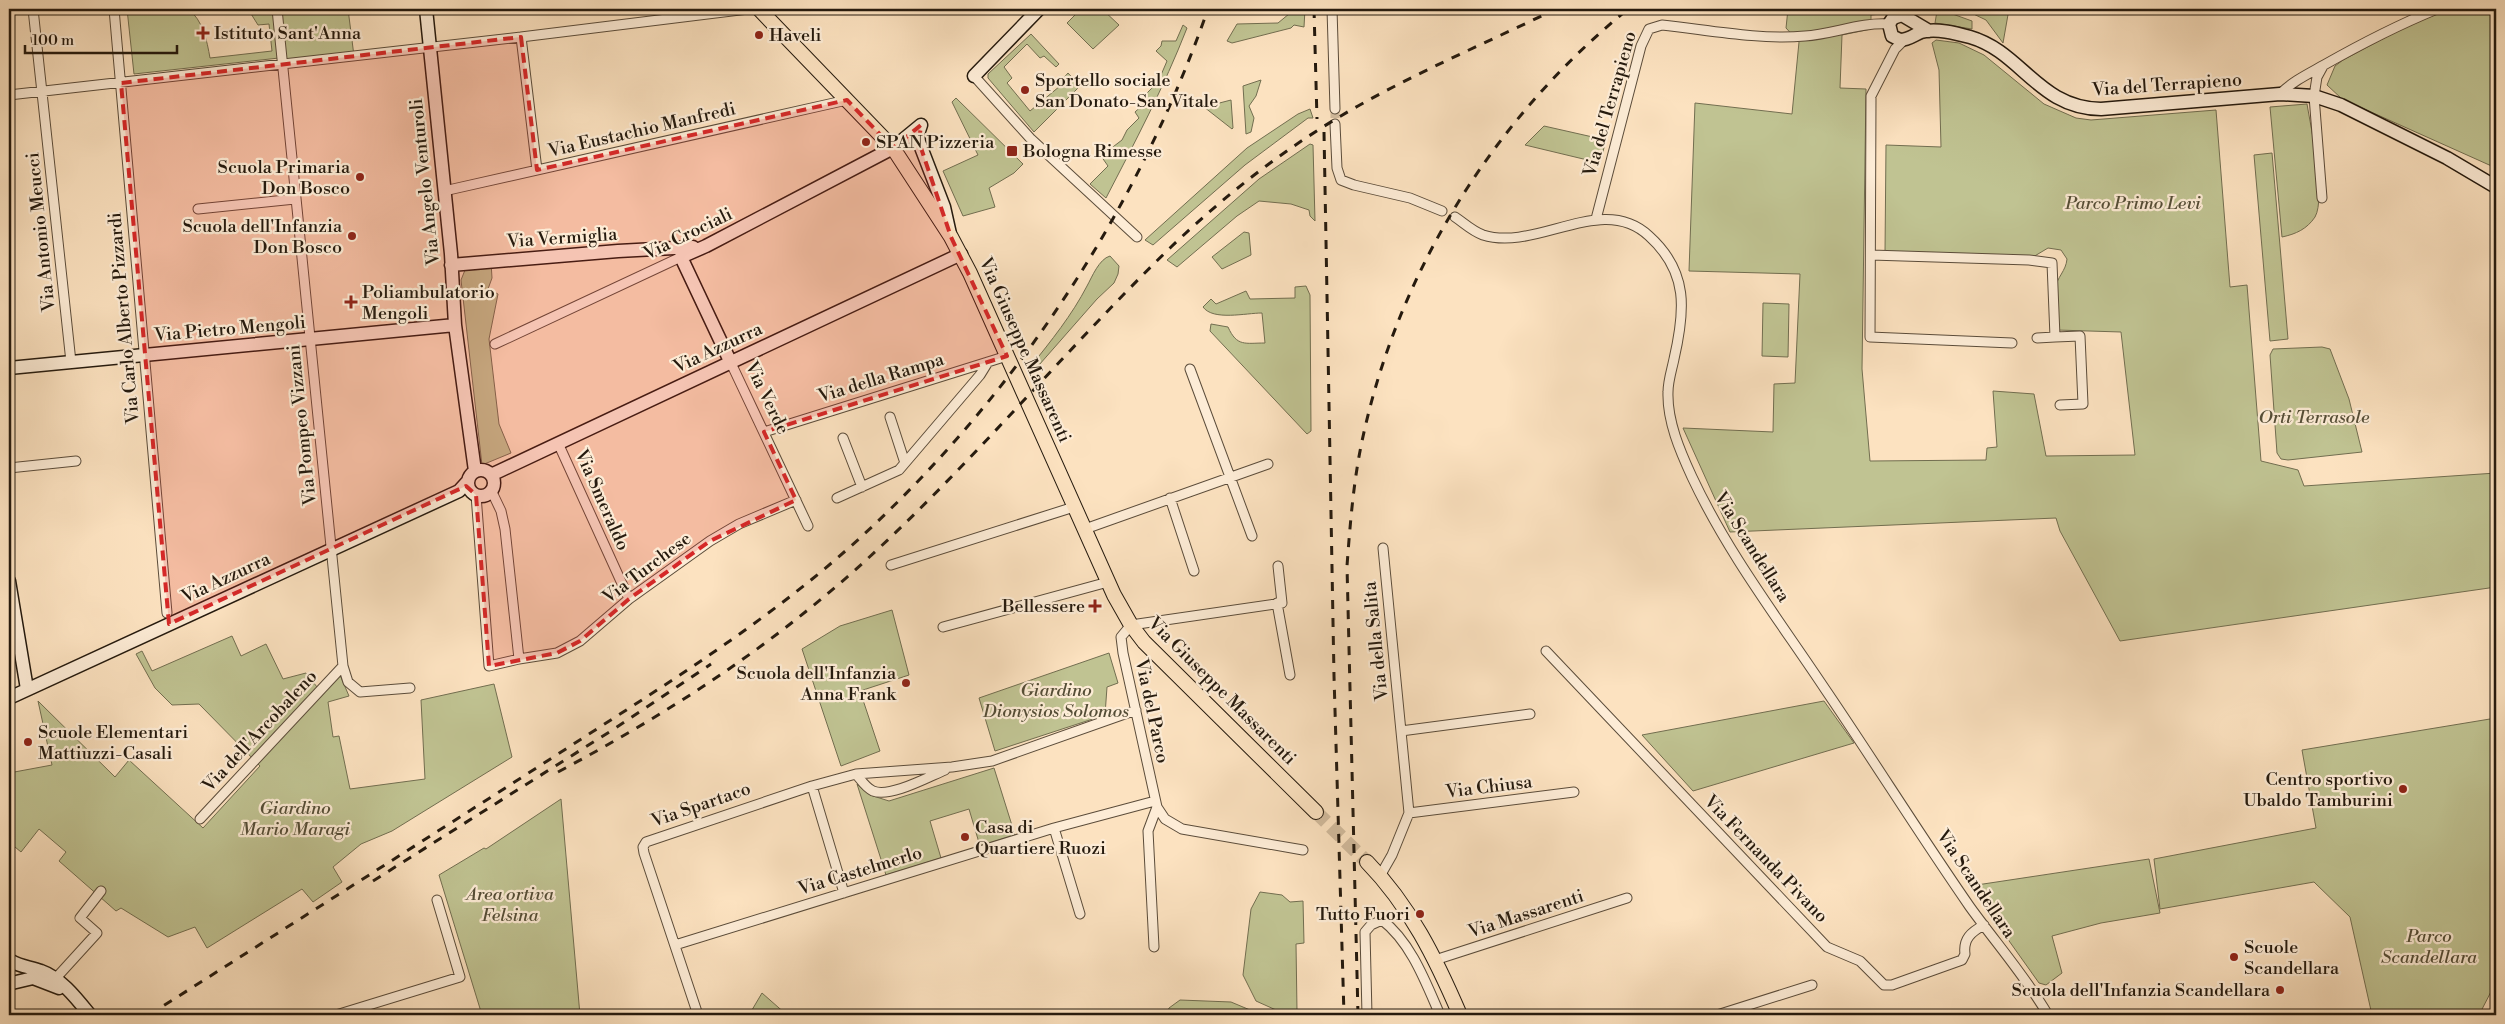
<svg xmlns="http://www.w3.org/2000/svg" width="2505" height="1024" font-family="'Libre Bodoni',serif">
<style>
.green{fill:#c0c392;stroke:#726e50}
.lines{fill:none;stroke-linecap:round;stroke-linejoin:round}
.street-tunnel{stroke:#d1ba9c;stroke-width:9;stroke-dasharray:9 4.5;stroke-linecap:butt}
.primary-tunnel{stroke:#d1ba9c;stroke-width:14;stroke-dasharray:14 7;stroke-linecap:butt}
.street-casing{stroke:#5b4c3a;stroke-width:11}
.secondary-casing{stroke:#251a0e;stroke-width:15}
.primary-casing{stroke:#251a0e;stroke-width:16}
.street{stroke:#fdecd6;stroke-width:9}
.secondary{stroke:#fdecd6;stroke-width:12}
.primary{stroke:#fce2c0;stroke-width:14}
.rail{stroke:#251a0e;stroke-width:3;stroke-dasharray:9 9;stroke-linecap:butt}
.marked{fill:#d62828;fill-opacity:0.2;stroke:#d62828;stroke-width:4;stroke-dasharray:10 6;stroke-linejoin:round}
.poi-dot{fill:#8f2418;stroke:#fdecd6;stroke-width:2}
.labels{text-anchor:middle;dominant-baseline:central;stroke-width:4.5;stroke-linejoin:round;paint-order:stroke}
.poi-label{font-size:18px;fill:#251a0e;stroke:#fdecd6;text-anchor:start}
.street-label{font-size:18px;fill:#251a0e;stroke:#fdecd6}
.park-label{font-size:18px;font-style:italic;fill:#544d36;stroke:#fdecd6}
</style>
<rect width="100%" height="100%" fill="#fce2c0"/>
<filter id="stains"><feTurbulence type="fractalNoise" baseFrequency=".004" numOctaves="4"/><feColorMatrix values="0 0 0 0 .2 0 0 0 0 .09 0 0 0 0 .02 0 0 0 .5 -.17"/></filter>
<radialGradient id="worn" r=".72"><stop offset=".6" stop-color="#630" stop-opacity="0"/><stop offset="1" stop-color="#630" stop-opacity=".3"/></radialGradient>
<path class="green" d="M 127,9 L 188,9 C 203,20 207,41 210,58 L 272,51 L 269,24 L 258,25 L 248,9 L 274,9 L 279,58 L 134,74 Z
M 277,9 L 348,9 L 354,56 L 282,64 Z
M 1081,9 L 1102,9 L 1119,25 L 1093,49 L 1067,23 Z
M 1295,9 L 1305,9 L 1304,27 L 1294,25 L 1291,28 L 1232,43 L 1227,41 L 1237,24 L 1278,23 Z
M 1788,9 L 1888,9 L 1881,14 L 1871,15 L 1871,29 L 1842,35 L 1840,88 L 1866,89 L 1862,369 L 1870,461 L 1986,460 L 1987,448 L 1997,447 L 1993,391 L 2034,394 L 2046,456 L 2135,455 L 2121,332 L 2057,330 C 2057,317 2053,302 2055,289 C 2057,277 2066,271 2067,259 L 2061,250 L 2048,248 L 2033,257 L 1885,252 L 1886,145 L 1941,147 L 1939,70 L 1932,43 L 1936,40 L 1959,43 L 1984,55 L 2044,104 L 2076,118 L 2091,120 L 2216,110 L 2230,287 L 2247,285 L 2261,461 L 2298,470 L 2304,486 L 2496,473 L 2496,587 L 2120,641 L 2060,531 L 2056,518 L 1730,532 L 1683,428 L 1773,432 L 1774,384 L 1795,383 L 1800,274 L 1689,271 L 1695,103 L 1792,114 L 1799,42 L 1786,28 Z
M 1963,9 L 2009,9 L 2003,43 L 1986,20 Z
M 2449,9 L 2496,9 L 2496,168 L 2342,99 L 2327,85 L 2335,66 L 2343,60 L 2403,28 Z
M 1937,11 L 1947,12 L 1972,21 L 1972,29 L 1935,23 Z
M 1183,25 L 1187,28 C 1164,87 1135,142 1106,198 L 1090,184 L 1108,166 L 1101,156 L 1122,140 L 1127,130 L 1139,118 L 1135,112 L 1147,101 L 1145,95 L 1158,82 L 1167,61 L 1156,51 L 1161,46 L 1162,41 L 1176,41 Z
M 1031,34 L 1059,64 L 1056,67 L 1044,56 L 1040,58 L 1027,44 L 1004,67 L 1012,78 L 1007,83 L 1030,111 L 1060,86 L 1060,82 L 1068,73 L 1078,84 L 1078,88 L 1034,132 L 988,78 L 988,74 Z
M 1261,80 L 1256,96 L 1249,106 L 1254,118 L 1251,132 L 1246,134 L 1243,86 Z
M 956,98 L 1023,164 L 1014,173 L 989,188 L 995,207 L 963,216 L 943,171 L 978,155 L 952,102 Z
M 1231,100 L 1233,128 L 1232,129 L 1204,107 Z
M 2307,104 C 2311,128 2326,198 2315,217 C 2307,229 2296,234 2282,237 L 2270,107 Z
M 1310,109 L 1313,118 L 1308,118 L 1245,165 L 1153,245 L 1145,240 L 1247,148 L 1298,114 Z
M 1544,126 L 1606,140 L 1600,163 L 1525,145 Z
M 1310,144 L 1313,145 L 1315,221 L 1310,216 L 1309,210 L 1291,204 L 1259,201 L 1237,216 L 1177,267 L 1167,260 L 1259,179 Z
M 2272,153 L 2288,339 L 2270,341 L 2254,155 Z
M 1244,232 L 1249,233 L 1251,255 L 1222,269 L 1212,257 Z
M 1110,256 L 1119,266 L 1118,274 L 1114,283 L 1097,299 L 1032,373 L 1031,366 C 1051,341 1072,315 1087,286 C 1092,277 1099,259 1110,256 Z
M 491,262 L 492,278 L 488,289 L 498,294 L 489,339 L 499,424 L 511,453 L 482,465 L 461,280 L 467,265 Z
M 1306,286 L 1310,295 L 1311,431 L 1307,434 L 1210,331 L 1211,324 L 1228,327 C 1237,347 1245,343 1265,343 L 1262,313 C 1246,313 1213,321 1203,307 L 1211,299 L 1216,304 L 1246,291 L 1250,299 L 1295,298 L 1295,287 Z
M 1763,303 L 1789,304 L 1788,357 L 1762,356 Z
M 2322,347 L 2330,349 L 2349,399 L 2362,452 L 2288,460 L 2281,459 L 2277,453 L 2270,355 L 2273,349 Z
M 892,610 L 909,675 L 860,691 L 880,751 L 841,766 L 802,649 L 840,626 Z
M 232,636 L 241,656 L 266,644 L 283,679 L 306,673 L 317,687 L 337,668 L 349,696 L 328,702 L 333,737 L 339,736 L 350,789 L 425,779 L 421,700 L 494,684 L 512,757 L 392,831 L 361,844 L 333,867 L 342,882 L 313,902 L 302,889 L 207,948 L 195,927 L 168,937 L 121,908 L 116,911 L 59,861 L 66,852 L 39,829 L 21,852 L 9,842 L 9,773 L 52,765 L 38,701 L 115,777 L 129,760 L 203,828 L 260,766 L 199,704 L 172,705 L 155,688 L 136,654 L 142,651 L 152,671 Z
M 1109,653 L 1118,683 L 1107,687 L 1105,715 L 995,751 L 979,698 Z
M 1824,701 L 1854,743 L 1693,791 L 1642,735 Z
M 2496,718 L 2496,982 L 2479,1015 L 2372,1015 L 2350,917 L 2314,882 L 2160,909 L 2154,859 L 2316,828 L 2302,750 Z
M 994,768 L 1015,835 L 980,846 L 969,809 L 930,821 L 941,858 L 886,875 L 857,784 L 870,795 L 889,801 Z
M 561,799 L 580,1015 L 482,1015 L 439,875 L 484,848 L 486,849 Z
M 2149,859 L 2160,913 L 2101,923 L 2052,936 L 2062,973 L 2046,985 L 2039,983 L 1970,886 Z
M 1260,892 L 1282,895 L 1290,902 L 1303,901 L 1304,943 L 1296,944 L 1297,1011 L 1276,1010 L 1256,1001 L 1243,975 L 1251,909 Z
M 762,993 L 787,1015 L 749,1015 Z
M 1180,1000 L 1231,1002 L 1262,1015 L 1166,1015 L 1169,1008 Z"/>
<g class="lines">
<path class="street-tunnel" d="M 1335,109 L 1335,124"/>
<path class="primary-tunnel" d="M 1316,812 L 1367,862"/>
<g class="street-casing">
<path id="street" d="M 33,9 L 71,362
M 114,9 L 167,613
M 277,9 L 343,666 L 348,682 L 360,692 L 410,688
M 1332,9 L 1335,109
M 521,37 L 537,170
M 1904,40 L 1895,49 L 1871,96 L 1870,337 L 2012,343
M 974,76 L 1030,138 L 1137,237
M 2280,94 C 2293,81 2308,74 2324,65 C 2361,44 2398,25 2437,9
M 9,95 L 521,37 L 748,9
M 1335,124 L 1337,168 L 1341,180 L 1354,185 L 1410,198 L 1442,211
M 444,191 L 847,100
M 2322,198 L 2314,96 L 2317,77 L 2323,66
M 198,209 L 295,199
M 1455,217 C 1464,223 1472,231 1483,235 C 1537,252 1602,192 1649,236 C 1689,272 1685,311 1674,359 C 1672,369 1668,381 1668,392 C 1667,421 1680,451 1692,477 C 1727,552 1779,620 1825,689 C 1874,761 1920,835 1970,907 C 1996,943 2026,977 2048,1015
M 1596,219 L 1641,46 L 1649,29 L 1662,25 C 1709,30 1758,40 1805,36 C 1833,34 1861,22 1889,24
M 1871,255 L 2029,260 L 2052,263 L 2055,337 L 2080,336 L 2083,404 L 2060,405
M 2037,338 L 2055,337
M 495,344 L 681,257
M 730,361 L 808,526
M 1190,369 L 1252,536
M 890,417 L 905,463
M 764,432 L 1007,356
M 843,438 L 862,487
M 558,443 L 629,599
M 9,468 L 76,461
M 476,495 L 489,666 L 519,659 L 505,529 L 501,511 L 491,490
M 837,498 L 899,470 L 980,375 L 988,362
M 1170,498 L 1194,571
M 1085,529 L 1268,464
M 891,565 L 1074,507
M 1277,603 L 1290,675
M 943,627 L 1108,582
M 1546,651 L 1827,947 L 1860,961 L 1884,985 L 1892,985 L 1962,960 L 1965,954 C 1963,939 1971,932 1984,925
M 519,659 L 557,653 L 580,641 L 629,599 L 710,541 L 739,524 L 796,500
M 1401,731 L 1530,714
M 856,774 C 861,780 866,788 873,791 C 890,798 928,777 945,770
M 812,786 L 844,893
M 1157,807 L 1165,819 L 1182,829 L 1303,850
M 1409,813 L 1574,792
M 200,819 L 343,666
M 1054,828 L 1080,914
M 1380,876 L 1392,855 L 1409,813 L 1383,548
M 675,945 L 1054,828 L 1155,801
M 1154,947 L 1148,831 L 1157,807 L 1123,653 L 1121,637 L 1131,625 L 1282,603 L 1278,566
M 1435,960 L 1627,898
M 56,978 L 97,933 L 80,918 L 101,891
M 336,1015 L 460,977 L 437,900
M 698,1015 L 644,853 L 643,847 L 646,842 L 812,786 L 856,774 L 952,767 L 992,761 L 1136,710
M 1367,1015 L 1365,932 L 1371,925 L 1382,920 C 1411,942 1426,983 1440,1015
M 1717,1015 L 1812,985"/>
</g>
<g class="secondary-casing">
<path id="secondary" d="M 426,9 L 451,254 L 455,325 L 475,471
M 1929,31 L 1902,15 L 1893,18 L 1889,24 L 1892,36 L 1900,40 C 1908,40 1914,35 1921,32 C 1936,28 1955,33 1970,37 C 2022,52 2038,108 2101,109 L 2280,94 L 2314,96 L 2341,105 L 2447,158 L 2496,187
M 974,76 L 1039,9
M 921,125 L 918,134 L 919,142 L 944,207 L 950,234
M 451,265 L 618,251 L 693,247
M 730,361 L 681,257 L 706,246 L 893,148 L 921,125
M 9,368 L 455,325
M468 483a13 13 0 1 1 26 0a13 13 0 1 1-26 0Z
M 491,475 L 961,254
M 9,581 L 27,689
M 9,698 L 459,491 L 468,481
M 11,961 C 21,967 31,967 41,971 C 61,978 77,999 90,1015
M 12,983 L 33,978 L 59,988"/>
</g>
<g class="primary-casing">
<path id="primary" d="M 759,9 L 893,148 L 951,237 L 970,273 L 1114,595 L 1131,625 L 1144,642 L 1316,812
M 1367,862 C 1410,906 1436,959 1460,1015"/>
</g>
<use href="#street" class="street"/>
<use href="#secondary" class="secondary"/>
<use href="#primary" class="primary"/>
<path class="rail" d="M 1314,9 L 1317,119
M 1324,132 L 1334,676 L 1344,1015
M 558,772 C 667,714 761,653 854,571 C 966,471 1062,353 1170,248 C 1227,193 1289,145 1358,106 C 1422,70 1490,41 1556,9
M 373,881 L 614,729 L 711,664
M 149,1015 C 284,929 420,843 555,756 C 666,684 780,615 877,522 C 1026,380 1140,203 1208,9
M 1358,1015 L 1347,566 C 1350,526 1353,486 1361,446 C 1396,274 1493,119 1628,9"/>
</g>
<path class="marked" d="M 521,37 L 537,170 L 847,100 L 893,148 L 921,125 L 919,142 L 951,237 L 1007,356 L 764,432 L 796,500 L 710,541 L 629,599 L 580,641 L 557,653 L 489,666 L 476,495 L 466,486 L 169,624 L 121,83 Z"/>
<g class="poi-dot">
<path d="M200.5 25.5h5v5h5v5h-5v5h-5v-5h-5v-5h5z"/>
<circle cx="759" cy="35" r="5"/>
<circle cx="1025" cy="90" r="5"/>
<circle cx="866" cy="142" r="5"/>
<rect x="1006" y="145" width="12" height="12" rx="2.5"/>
<circle cx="360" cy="177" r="5"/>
<circle cx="352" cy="236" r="5"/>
<path d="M348.5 294.5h5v5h5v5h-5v5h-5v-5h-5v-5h5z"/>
<path d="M1092.5 598.5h5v5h5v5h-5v5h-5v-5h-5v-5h5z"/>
<circle cx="906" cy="683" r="5"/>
<circle cx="28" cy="742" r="5"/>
<circle cx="2403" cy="789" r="5"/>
<circle cx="965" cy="837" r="5"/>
<circle cx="1420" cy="914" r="5"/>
<circle cx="2234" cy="957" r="5"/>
<circle cx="2280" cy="990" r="5"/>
</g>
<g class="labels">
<g class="poi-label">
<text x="214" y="33">Istituto Sant'Anna</text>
<text x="769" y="35">Haveli</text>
<text x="1035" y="80">Sportello sociale<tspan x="1035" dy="21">San Donato-San Vitale</tspan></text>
<text x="876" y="142">SPAN Pizzeria</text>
<text x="1023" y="151">Bologna Rimesse</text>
<text x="350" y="167" text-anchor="end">Scuola Primaria<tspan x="350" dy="21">Don Bosco</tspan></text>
<text x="342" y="226" text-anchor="end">Scuola dell'Infanzia<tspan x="342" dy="21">Don Bosco</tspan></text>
<text x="362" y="292">Poliambulatorio<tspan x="362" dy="21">Mengoli</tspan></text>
<text x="1085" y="606" text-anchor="end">Bellessere</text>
<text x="896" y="673" text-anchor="end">Scuola dell'Infanzia<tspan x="896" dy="21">Anna Frank</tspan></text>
<text x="38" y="732">Scuole Elementari<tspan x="38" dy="21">Mattiuzzi-Casali</tspan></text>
<text x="2393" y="779" text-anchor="end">Centro sportivo<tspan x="2393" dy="21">Ubaldo Tamburini</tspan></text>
<text x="975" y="827">Casa di<tspan x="975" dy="21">Quartiere Ruozi</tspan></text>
<text x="1410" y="914" text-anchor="end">Tutto Fuori</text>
<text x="2244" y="947">Scuole<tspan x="2244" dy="21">Scandellara</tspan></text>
<text x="2270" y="990" text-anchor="end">Scuola dell'Infanzia Scandellara</text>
</g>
<g class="street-label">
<text transform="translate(2167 85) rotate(-4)">Via del Terrapieno</text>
<text transform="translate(1610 104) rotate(-74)">Via del Terrapieno</text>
<text transform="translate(642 130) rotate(-13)">Via Eustachio Manfredi</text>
<text transform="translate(425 182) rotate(-96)">Via Angelo Venturoli</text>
<text transform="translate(41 232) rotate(-96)">Via Antonio Meucci</text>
<text transform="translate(688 234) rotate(-26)">Via Crociali</text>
<text transform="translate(562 238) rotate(-4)">Via Vermiglia</text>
<text transform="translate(124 318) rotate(-95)">Via Carlo Alberto Pizzardi</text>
<text transform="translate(230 329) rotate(-5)">Via Pietro Mengoli</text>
<text transform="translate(718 348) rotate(-25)">Via Azzurra</text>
<text transform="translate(1025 350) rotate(66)">Via Giuseppe Massarenti</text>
<text transform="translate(881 378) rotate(-17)">Via della Rampa</text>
<text transform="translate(767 398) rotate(64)">Via Verde</text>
<text transform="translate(302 425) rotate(-96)">Via Pompeo Vizzani</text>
<text transform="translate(602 500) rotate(66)">Via Smeraldo</text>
<text transform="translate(1752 547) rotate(58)">Via Scandellara</text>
<text transform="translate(647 568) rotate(-37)">Via Turchese</text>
<text transform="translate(226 578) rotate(-25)">Via Azzurra</text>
<text transform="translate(1376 641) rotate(-96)">Via della Salita</text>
<text transform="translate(1222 691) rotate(45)">Via Giuseppe Massarenti</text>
<text transform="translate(1152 711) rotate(78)">Via del Parco</text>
<text transform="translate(260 731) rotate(-47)">Via dell'Arcobaleno</text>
<text transform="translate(1489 787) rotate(-7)">Via Chiusa</text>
<text transform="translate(701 805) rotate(-19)">Via Spartaco</text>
<text transform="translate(1766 859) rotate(46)">Via Fernanda Pivano</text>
<text transform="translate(860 871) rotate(-17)">Via Castelmerlo</text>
<text transform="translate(1976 884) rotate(56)">Via Scandellara</text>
<text transform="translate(1526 914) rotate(-18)">Via Massarenti</text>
</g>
<g class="park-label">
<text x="2133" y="203">Parco Primo Levi</text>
<text x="2314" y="417">Orti Terrasole</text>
<text x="1056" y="690">Giardino<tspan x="1056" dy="21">Dionysios Solomos</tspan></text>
<text x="295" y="808">Giardino<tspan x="295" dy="21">Mario Maragi</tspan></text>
<text x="510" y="894">Area ortiva<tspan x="510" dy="21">Felsina</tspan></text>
<text x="2429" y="936">Parco<tspan x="2429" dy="21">Scandellara</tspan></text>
</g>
</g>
<rect width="2505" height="1024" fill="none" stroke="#fce2c0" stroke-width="30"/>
<rect x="10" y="10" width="2485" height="1004" fill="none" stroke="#251a0e" stroke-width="2.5"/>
<rect x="15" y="15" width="2475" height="994" fill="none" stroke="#251a0e"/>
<path d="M25 45v8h152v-8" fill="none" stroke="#251a0e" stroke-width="2.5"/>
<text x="32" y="45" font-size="15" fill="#251a0e" stroke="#fdecd6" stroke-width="4" paint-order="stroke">100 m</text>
<rect width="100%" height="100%" filter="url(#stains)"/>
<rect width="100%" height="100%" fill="url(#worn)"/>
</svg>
